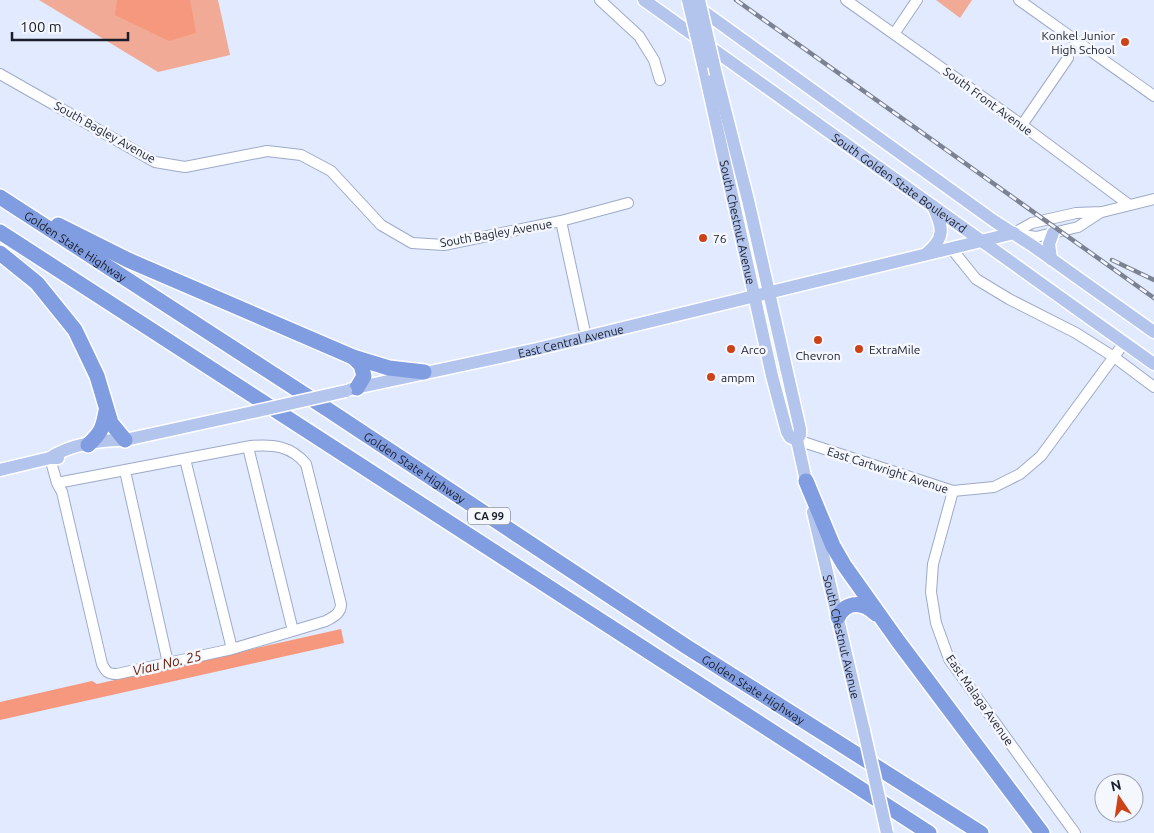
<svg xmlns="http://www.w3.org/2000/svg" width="1154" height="833" font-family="Ubuntu,sans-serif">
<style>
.green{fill:#f1aa95}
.water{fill:#f5987d}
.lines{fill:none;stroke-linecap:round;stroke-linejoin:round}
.minor-casing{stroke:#9daaca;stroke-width:12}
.major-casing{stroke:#fff;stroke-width:15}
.highway-casing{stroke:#fff;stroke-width:18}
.minor{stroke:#fff;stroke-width:10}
.major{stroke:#b3c4ed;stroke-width:12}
.highway{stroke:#819de1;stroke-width:15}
.rail-casing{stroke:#7b8292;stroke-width:4.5}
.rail{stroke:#f4f7fe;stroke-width:2.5;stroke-dasharray:8;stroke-linecap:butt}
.major-bridge-casing{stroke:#fff;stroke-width:15;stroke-linecap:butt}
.major-bridge{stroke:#b3c4ed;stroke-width:12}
.poi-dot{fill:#cb4317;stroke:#f4f7fe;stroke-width:2}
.labels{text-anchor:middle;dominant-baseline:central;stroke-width:5;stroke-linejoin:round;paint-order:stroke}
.shield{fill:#f4f7fe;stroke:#5b5f6a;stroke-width:1}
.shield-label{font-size:11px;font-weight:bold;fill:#191e2a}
.poi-label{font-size:12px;fill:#191e2a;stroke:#f4f7fe;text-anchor:start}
.street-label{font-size:12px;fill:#191e2a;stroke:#f4f7fe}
.water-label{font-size:14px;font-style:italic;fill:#6a1800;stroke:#f4f7fe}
</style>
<rect width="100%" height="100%" fill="#e1eafe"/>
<path class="green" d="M 39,0 L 218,0 L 230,55 L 158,72 Z
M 936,0 L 972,0 L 960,18 Z"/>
<path class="water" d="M 117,0 L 190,0 L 196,33 L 169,41 L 115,15 Z
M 341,629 L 344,643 L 0,720 L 0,702 L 92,681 L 97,684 Z"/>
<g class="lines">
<g class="minor-casing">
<path id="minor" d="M 600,0 L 639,36 L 654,60 L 660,80
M 846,0 L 1022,125 L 1128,204
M 1019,0 L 1154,96
M 894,34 L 917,0
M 0,74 L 155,162 L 185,167 L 267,151 L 301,155 L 331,171 L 381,225 L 412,243 L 444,245 L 561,221 L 628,203
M 1022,125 L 1068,58
M 561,221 L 586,337
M 1014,233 L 1032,223 L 1076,213 L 1102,212 L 1154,199
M 1016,234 L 1036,237 L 1078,227 L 1101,212
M 951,248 L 976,279 L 1009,299 L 1076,333 L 1114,357 L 1154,387
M 797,440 L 953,491 L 994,487 L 1020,474 L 1041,456 L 1124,343
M 248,447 L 293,631
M 50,458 L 57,483 L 62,492 L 102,664 C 106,672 108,674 117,674 L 232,649 L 326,621 C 333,617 341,614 341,604 L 306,464 C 291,446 273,444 251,446 L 57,483
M 185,459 L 232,649
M 125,471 L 168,663
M 953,491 L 933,564 L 931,592 L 936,623 L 949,659 L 1075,833"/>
</g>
<g class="major-casing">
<g id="major">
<path id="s1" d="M 644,0 L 1154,364"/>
<path d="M 696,6 L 994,221 L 1033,246 L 1154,332"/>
<path id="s2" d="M 703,64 L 772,376 L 787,432 L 790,437 L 797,440"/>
<path d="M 716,74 L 748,200 L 800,429 L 800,435 L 797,440 L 808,490"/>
<path d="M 926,254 C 946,237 943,228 933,206"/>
<path d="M 1051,259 L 1049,244 L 1053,233"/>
<path id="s3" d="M 351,389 L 537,349 L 1014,233"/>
<path d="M 50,458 C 68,445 103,439 125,440 L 244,414"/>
<path d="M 0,470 L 50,458 L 58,458"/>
<path id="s4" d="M 813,512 L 864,731"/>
</g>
</g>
<g class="highway-casing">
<g id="highway">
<path id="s5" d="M 0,197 L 327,409 L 687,647 L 981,833"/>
<path d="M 58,225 L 128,260 L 353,357 L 389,368 L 424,372"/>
<path d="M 0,232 L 929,833"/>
<path d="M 0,253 L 37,283 L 75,330 L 97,376 L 111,423 L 125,440"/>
<path d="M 353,357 L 361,365 L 364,376 L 357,388"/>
<path d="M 88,445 C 101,433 103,428 106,411"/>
<path d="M 806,481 L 833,546 L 844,565 L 898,641 L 1042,833"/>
<path d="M 838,617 C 847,600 863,602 876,614"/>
</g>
</g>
<use href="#minor" class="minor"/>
<use href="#major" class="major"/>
<use href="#highway" class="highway"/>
<g class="rail-casing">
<path id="rail" d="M 736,0 L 1154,298
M 1112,260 L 1154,280"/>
</g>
<use href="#rail" class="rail"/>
<g class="major-bridge-casing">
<path id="major-bridge" d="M 688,0 L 703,64
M 699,0 L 716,74
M 244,414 L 346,391
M 864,731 L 887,833"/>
</g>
<use href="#major-bridge" class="major-bridge"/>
</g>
<g class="poi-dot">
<circle cx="1125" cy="42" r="5"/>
<circle cx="703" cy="238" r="5"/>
<circle cx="818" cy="340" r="5"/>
<circle cx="731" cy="349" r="5"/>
<circle cx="859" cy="349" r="5"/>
<circle cx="711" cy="377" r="5"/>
</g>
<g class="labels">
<rect class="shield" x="468" y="507.5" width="42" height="17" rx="4"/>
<g class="shield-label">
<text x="489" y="516">CA 99</text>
</g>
<g class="poi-label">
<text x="1115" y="35" text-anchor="end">Konkel Junior<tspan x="1115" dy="14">High School</tspan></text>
<text x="713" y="238">76</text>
<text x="741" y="349">Arco</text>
<text x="869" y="349">ExtraMile</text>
<text x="818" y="355" text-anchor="middle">Chevron</text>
<text x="721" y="377">ampm</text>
</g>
<g class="street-label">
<text transform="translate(988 101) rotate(36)">South Front Avenue</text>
<text transform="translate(105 132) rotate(29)">South Bagley Avenue</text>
<text stroke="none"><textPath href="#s1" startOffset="314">South Golden State Boulevard</textPath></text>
<text stroke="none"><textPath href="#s2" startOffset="162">South Chestnut Avenue</textPath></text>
<text transform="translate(496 233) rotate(-10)">South Bagley Avenue</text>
<text stroke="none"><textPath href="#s5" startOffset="90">Golden State Highway</textPath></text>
<text stroke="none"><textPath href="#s3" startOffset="225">East Central Avenue</textPath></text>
<text stroke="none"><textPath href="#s5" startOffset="495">Golden State Highway</textPath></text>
<text transform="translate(888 470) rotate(18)">East Cartwright Avenue</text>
<text stroke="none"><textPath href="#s4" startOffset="128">South Chestnut Avenue</textPath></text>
<text stroke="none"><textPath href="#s5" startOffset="900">Golden State Highway</textPath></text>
<text transform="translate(980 700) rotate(55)">East Malaga Avenue</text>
</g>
<g class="water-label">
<text transform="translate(167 663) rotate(-13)">Viau No. 25</text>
</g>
</g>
<g transform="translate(1119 798) rotate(347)"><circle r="24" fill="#f4f7fe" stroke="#9ca0a9"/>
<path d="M0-4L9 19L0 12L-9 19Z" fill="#cb4317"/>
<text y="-8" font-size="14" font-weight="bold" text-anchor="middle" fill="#191e2a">N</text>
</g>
<path d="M12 32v8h116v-8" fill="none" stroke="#191e2a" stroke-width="2.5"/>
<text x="20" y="32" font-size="15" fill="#191e2a" stroke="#f4f7fe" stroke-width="4" paint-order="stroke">100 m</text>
</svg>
